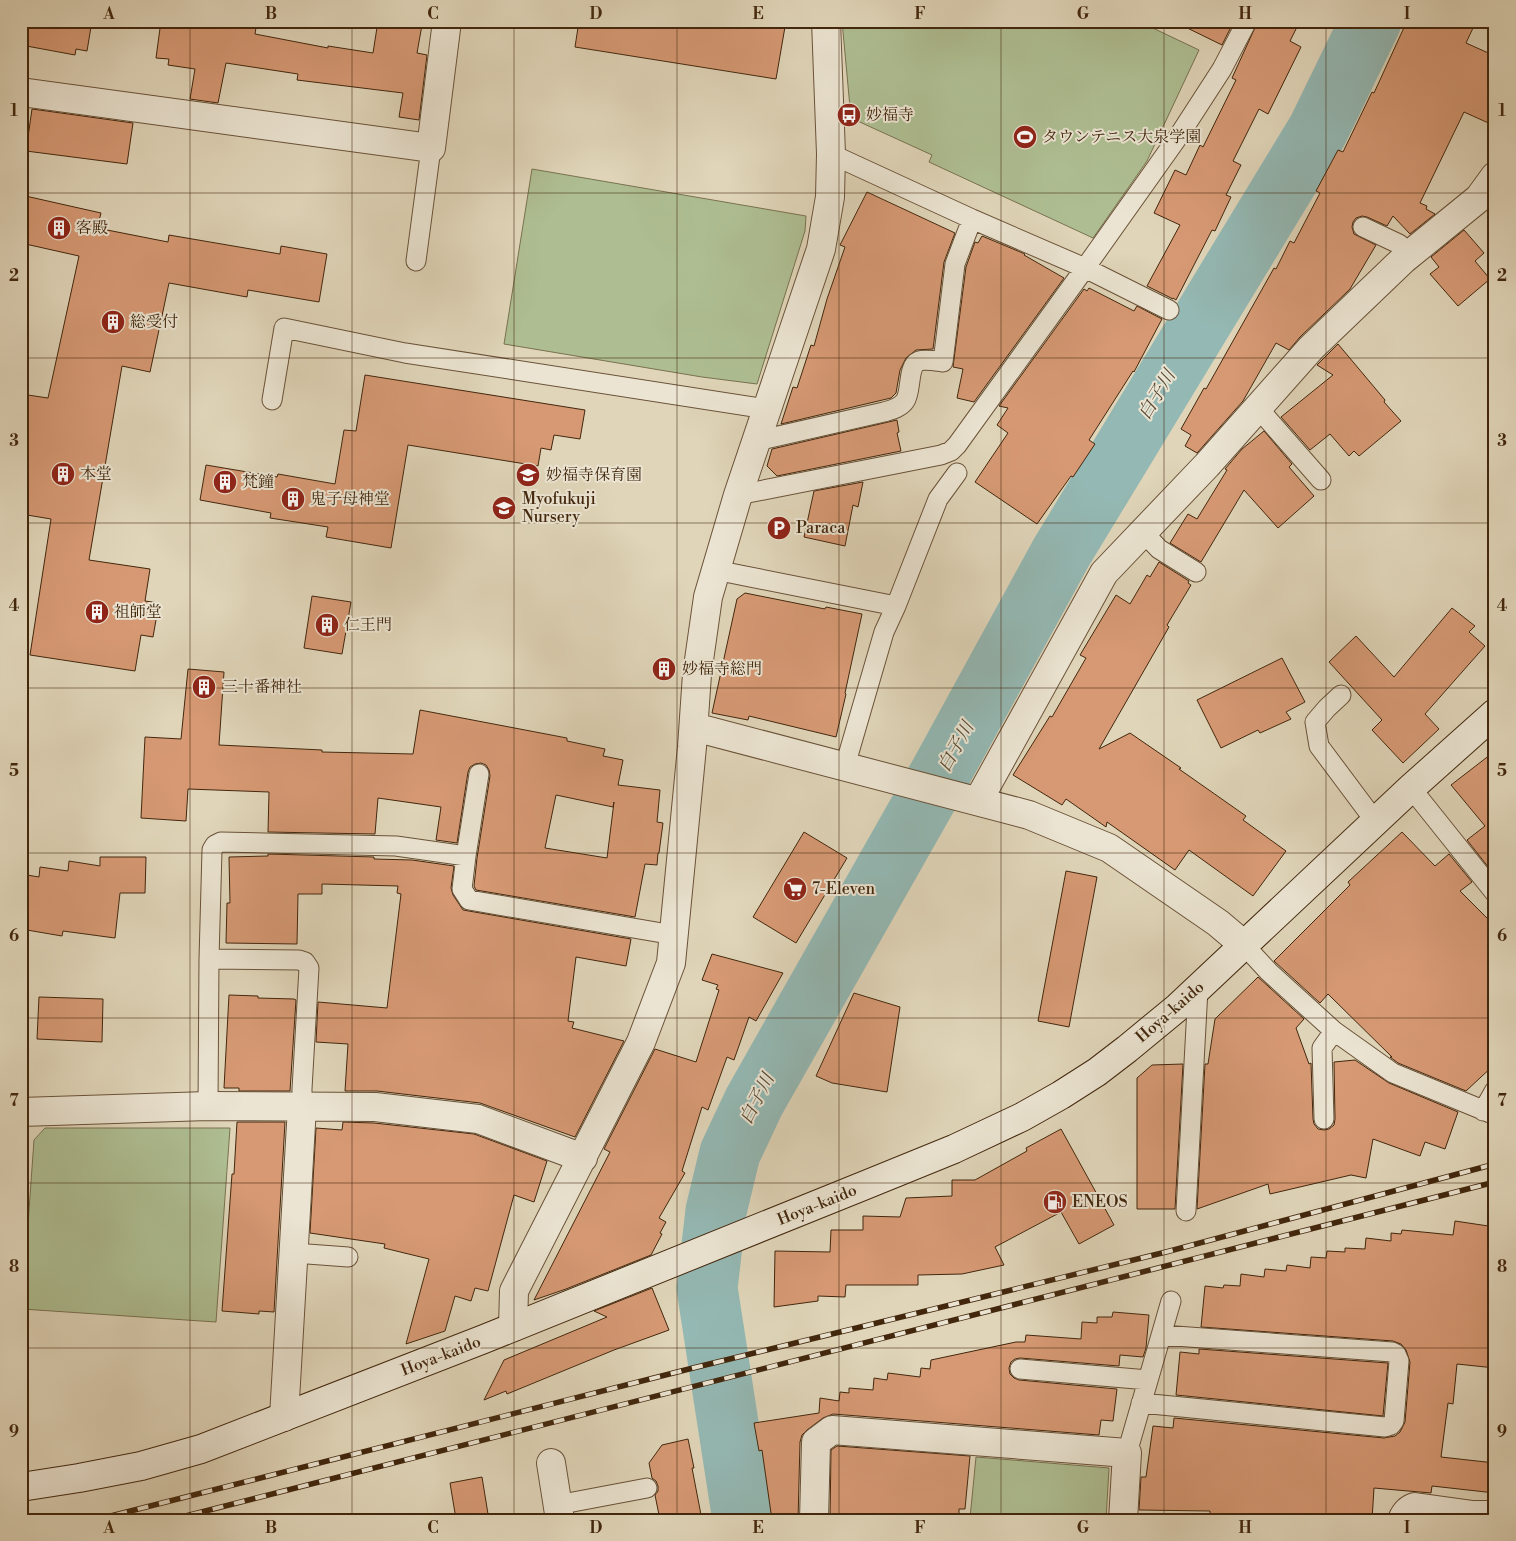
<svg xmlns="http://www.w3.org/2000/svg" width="1516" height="1541" font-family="'Libre Bodoni','Noto Serif JP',serif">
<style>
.green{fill:#aebe92;stroke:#787250}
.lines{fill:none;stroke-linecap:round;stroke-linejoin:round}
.river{stroke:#94b8b3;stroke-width:61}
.building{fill:#d69974;stroke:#42270d;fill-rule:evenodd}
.lane-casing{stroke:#6a5238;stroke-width:21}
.street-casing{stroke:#6a5238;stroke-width:30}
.secondary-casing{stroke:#42270d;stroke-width:30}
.lane{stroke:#ebe4d2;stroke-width:19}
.street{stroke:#ebe4d2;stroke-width:28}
.secondary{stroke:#ebe4d2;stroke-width:28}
.rail-casing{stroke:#42270d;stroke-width:5.5}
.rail{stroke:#ebe4d2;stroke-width:4;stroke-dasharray:11;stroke-linecap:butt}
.grid{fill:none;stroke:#42270d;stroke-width:1;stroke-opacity:0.55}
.labels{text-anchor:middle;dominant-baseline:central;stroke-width:4;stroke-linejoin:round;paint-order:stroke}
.poi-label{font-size:16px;fill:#42270d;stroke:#ebe4d2;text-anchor:start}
.street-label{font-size:16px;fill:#42270d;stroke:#ebe4d2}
.water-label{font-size:18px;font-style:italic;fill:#564b36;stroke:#ebe4d2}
.neatline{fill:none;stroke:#42270d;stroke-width:2}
.grid-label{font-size:16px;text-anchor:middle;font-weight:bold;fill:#42270d}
</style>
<rect width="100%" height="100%" fill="#e0d5b9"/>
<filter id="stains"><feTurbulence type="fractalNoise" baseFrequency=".004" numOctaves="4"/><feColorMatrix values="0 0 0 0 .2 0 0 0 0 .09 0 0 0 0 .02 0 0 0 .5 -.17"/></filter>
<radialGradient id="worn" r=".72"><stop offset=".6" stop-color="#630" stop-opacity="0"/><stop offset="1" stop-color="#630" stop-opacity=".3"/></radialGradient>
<path class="green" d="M 842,21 L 1138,21 L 1199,50 L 1147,161 L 1093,238 L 929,162 L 932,155 L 851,118 Z
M 532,169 L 806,216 L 805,231 L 757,384 L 702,377 L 504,344 Z
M 45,1128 L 230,1128 L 216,1322 L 22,1309 L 34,1140 Z
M 976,1457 L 1109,1468 L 1106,1520 L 884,1520 L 885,1511 L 970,1518 Z"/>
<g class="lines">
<path class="river" d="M 743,1520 L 707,1288 L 716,1211 L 730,1153 L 754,1102 L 940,774 L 1061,553 L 1318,130 L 1371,21"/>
</g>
<path class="building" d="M 21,21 L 92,21 L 87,51 L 76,49 L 75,55 L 21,45 Z
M 161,21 L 257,21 L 255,34 L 328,48 L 328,46 L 373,53 L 378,21 L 403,21 L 422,25 L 417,53 L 427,55 L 419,120 L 399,117 L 403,93 L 297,80 L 298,74 L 226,63 L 218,103 L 190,99 L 195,69 L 168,65 L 169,59 L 156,58 Z
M 579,21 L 786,21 L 776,79 L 575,47 Z
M 1173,21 L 1234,21 L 1222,45 Z
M 1258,21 L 1300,21 L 1290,41 L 1301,47 L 1268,114 L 1259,109 L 1233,161 L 1241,165 L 1226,195 L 1231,197 L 1215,231 L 1212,230 L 1176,300 L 1173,298 L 1173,299 L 1147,286 L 1180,225 L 1154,213 L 1175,170 L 1186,175 L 1200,145 L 1203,147 L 1236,80 L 1232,78 Z
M 1407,21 L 1457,21 L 1473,28 L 1466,43 L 1495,56 L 1495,126 L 1464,112 L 1420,203 L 1427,206 L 1426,209 L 1435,214 L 1410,234 L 1393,216 L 1387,226 L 1367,217 L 1362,216 L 1356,218 L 1353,222 L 1352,227 L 1354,234 L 1376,245 L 1350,289 L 1300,337 L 1289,350 L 1276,343 L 1243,401 L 1197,453 L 1185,446 L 1191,435 L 1181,429 L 1204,388 L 1206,389 L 1274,268 L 1276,269 L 1290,241 L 1294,243 L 1320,193 L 1316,191 L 1338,150 L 1343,152 L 1372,92 L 1374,93 Z
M 32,109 L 133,123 L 127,164 L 26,151 Z
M 867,192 L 955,233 L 944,262 L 933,349 L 916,350 L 906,358 L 900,370 L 896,393 L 891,398 L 781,424 L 793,387 L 797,388 L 811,345 L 814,346 L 827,299 L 845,247 L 840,245 Z
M 21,195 L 101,213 L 97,228 L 168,242 L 169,235 L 280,254 L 281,246 L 327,254 L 319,302 L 248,290 L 247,297 L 169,283 L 150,372 L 122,366 L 89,560 L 150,569 L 145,601 L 159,603 L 153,637 L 141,635 L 135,671 L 30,655 L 51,519 L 21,514 L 21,394 L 48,398 L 79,256 L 21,243 Z
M 1464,230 L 1484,253 L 1475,261 L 1490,279 L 1458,306 L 1430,274 L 1439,267 L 1431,257 Z
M 982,236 L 1025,254 L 1024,255 L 1064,278 L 974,402 L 957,398 L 963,369 L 953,367 L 966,267 L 975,242 L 978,243 Z
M 1089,288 L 1134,311 L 1137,306 L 1162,319 L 1134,372 L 1133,371 L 1089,440 L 1095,444 L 1073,477 L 1071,476 L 1037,524 L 975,482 L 1008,433 L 997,425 L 1008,408 L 999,406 L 1084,289 L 1087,291 Z
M 1338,344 L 1385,400 L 1384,402 L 1401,421 L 1359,456 L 1354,451 L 1349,456 L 1330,434 L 1310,450 L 1281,417 L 1333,375 L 1317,365 Z
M 365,375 L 585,410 L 580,439 L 554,435 L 551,450 L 541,448 L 538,466 L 408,445 L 391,548 L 326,537 L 328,527 L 270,518 L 271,513 L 200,500 L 206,465 L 277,477 L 278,474 L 335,484 L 344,430 L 356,431 Z
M 897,420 L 899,432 L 897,433 L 901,451 L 777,476 L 767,466 L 772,449 Z
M 1264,431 L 1292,464 L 1289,467 L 1314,496 L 1278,528 L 1244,490 L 1201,562 L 1170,543 L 1188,514 L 1197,519 L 1227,470 L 1225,469 L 1242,449 Z
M 863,482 L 858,507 L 853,505 L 845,546 L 804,537 L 814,491 Z
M 1159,562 L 1189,581 L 1188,583 L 1191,585 L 1167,625 L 1169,627 L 1099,749 L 1130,733 L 1181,768 L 1179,769 L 1246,816 L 1243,820 L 1286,851 L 1253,896 L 1189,850 L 1175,870 L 1107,822 L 1106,827 L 1066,799 L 1062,805 L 1013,775 L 1050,716 L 1052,717 L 1086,658 L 1080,655 L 1116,595 L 1130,604 L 1147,575 L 1150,577 Z
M 745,593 L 825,609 L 826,607 L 862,614 L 845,693 L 846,694 L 836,737 L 749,716 L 748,720 L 712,713 L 737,599 Z
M 312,596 L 351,602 L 342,654 L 304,648 Z
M 1452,608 L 1475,626 L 1469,632 L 1485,646 L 1425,714 L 1439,729 L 1403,763 L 1372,730 L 1382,720 L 1329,662 L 1356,636 L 1394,677 Z
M 1282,658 L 1305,702 L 1286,712 L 1291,719 L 1260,733 L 1258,730 L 1221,748 L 1197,700 Z
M 188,669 L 224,672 L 219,745 L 322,750 L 322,752 L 413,754 L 420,710 L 567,738 L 567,741 L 605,749 L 603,756 L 623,760 L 618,785 L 660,790 L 657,822 L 663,823 L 659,853 L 658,853 L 657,865 L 645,864 L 635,917 L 476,890 L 474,886 L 477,858 L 490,776 L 489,770 L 486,765 L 481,763 L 475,764 L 470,767 L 468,772 L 457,843 L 436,840 L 441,807 L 378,798 L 375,834 L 268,832 L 269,792 L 188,789 L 186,821 L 141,818 L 145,737 L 181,739 ZM 556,795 L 613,807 L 614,802 L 607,858 L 545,848 Z
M 1495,751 L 1495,864 L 1489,868 L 1467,840 L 1485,826 L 1451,785 Z
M 804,832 L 847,858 L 796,943 L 753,917 Z
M 1402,832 L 1435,866 L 1449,854 L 1472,882 L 1460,891 L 1495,926 L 1495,1064 L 1466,1091 L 1398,1063 L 1390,1057 L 1392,1057 L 1328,994 L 1320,1003 L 1274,961 L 1350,885 L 1348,882 Z
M 268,854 L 374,857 L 374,859 L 412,860 L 454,866 L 451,888 L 453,895 L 463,910 L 631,939 L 626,966 L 576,957 L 568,1021 L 574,1022 L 572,1028 L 624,1041 L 575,1137 L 480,1103 L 377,1091 L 345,1091 L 348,1044 L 316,1042 L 318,1002 L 387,1008 L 401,894 L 397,893 L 398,886 L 322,884 L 322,894 L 298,894 L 297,944 L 226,943 L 227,903 L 230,903 L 229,857 L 268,856 Z
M 100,857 L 146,857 L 145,893 L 120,893 L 115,938 L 63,931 L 62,936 L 21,929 L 21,874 L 39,877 L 40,867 L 68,871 L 69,861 L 100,866 Z
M 1066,871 L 1097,877 L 1069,1027 L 1038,1021 Z
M 712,954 L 783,973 L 756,1021 L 749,1017 L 734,1060 L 727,1057 L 708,1110 L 702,1107 L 682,1171 L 685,1173 L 659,1218 L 666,1222 L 660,1233 L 662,1234 L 651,1255 L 566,1289 L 534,1300 L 610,1152 L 604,1149 L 655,1049 L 696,1062 L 719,990 L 716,989 L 718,985 L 702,980 Z
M 1258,977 L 1304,1019 L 1296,1028 L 1309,1064 L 1311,1063 L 1313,1119 L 1314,1124 L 1318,1129 L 1324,1130 L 1329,1129 L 1334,1125 L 1335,1119 L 1334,1062 L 1355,1060 L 1389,1083 L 1458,1112 L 1445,1149 L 1425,1142 L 1420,1156 L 1373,1139 L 1366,1178 L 1351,1175 L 1270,1194 L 1268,1184 L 1197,1209 L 1205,1064 L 1208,1064 L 1215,1019 Z
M 854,993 L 900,1007 L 887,1092 L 832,1083 L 816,1076 Z
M 229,995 L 258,996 L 258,998 L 294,999 L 296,1000 L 290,1091 L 239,1091 L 239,1088 L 224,1088 Z
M 39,997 L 103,999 L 102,1042 L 37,1039 Z
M 1183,1064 L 1175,1209 L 1137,1209 L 1137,1078 L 1152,1065 Z
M 237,1122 L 285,1122 L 274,1312 L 259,1311 L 259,1314 L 222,1311 L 232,1174 L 234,1174 Z
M 343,1122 L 374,1123 L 474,1134 L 547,1161 L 534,1202 L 514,1195 L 488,1291 L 475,1288 L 471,1301 L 455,1296 L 445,1331 L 406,1344 L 429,1259 L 384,1248 L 385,1244 L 310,1233 L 316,1128 L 342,1130 Z
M 1061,1129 L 1114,1225 L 1079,1244 L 1061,1212 L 995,1247 L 1004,1265 L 962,1274 L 918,1275 L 918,1285 L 846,1285 L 845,1297 L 818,1296 L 818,1301 L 774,1307 L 775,1251 L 830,1252 L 831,1230 L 863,1230 L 863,1216 L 900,1217 L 906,1198 L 952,1196 L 952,1180 L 975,1180 L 1027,1151 L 1026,1148 Z
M 1455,1221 L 1495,1227 L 1495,1368 L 1457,1364 L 1453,1404 L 1448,1403 L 1441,1457 L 1495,1463 L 1495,1493 L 1432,1486 L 1431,1493 L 1374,1488 L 1372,1520 L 1265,1520 L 1210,1517 L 1210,1511 L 1139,1510 L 1141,1477 L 1146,1477 L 1153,1426 L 1173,1428 L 1174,1418 L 1384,1438 L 1395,1436 L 1400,1432 L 1405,1422 L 1410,1362 L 1406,1350 L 1401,1344 L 1393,1341 L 1201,1327 L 1205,1286 L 1223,1288 L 1224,1285 L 1240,1286 L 1241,1274 L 1264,1277 L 1265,1269 L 1286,1271 L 1287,1265 L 1310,1268 L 1311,1257 L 1326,1258 L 1327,1251 L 1345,1252 L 1345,1248 L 1365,1249 L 1366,1238 L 1391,1241 L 1391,1233 L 1401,1234 L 1402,1230 L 1453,1235 Z
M 652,1288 L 669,1330 L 614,1350 L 507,1394 L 506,1391 L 484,1400 L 504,1360 L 607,1317 L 594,1311 Z
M 1113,1312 L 1149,1315 L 1146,1348 L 1143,1357 L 1120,1355 L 1119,1366 L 1020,1358 L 1015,1359 L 1011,1362 L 1009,1368 L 1010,1374 L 1014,1378 L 1019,1380 L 1117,1389 L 1113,1421 L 1101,1420 L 1099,1435 L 833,1414 L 823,1418 L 807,1430 L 802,1435 L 800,1442 L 798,1520 L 772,1520 L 762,1450 L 759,1451 L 754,1423 L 819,1413 L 820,1398 L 839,1401 L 840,1392 L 849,1393 L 849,1388 L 873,1390 L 874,1378 L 887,1380 L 888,1373 L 920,1377 L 921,1368 L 930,1369 L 931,1360 L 1016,1342 L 1025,1342 L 1026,1335 L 1081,1339 L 1082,1322 L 1097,1323 L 1097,1317 L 1112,1317 Z
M 1199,1349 L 1388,1363 L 1383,1416 L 1176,1395 L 1180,1352 L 1199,1354 Z
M 688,1439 L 694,1468 L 692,1468 L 702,1520 L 660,1520 L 655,1495 L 658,1491 L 658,1486 L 656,1481 L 652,1478 L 649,1463 L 662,1445 Z
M 837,1446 L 970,1456 L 965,1509 L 959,1509 L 959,1520 L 830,1520 L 831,1450 Z
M 482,1477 L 488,1514 L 456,1519 L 450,1483 Z"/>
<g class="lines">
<g class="lane-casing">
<path id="lane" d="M 831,154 L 972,219 L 1085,268 L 1169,310
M 1363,227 L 1399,244 L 1410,254
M 416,261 L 431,148
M 272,400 L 284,328 L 405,353 L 767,409
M 1258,408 L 1321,480
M 756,441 L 884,412 C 891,410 900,408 905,401 C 912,391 907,366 919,361 C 925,359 936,361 943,362 L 955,264 L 972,219
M 738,495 L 941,455 L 951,451 L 957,445 L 1085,268 L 1178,137 L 1222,69 L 1247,21
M 1143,532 L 1159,549 L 1196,572
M 715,570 L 896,606
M 1341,695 L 1327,708 L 1315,722 L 1319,746 L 1375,821
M 845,766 L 884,632 L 896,606 L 938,499 L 957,473
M 1411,788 L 1495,893
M 466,856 L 479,774
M 1244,945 L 1269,972 L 1334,1031 L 1393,1073 L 1495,1115
M 209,959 L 299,960 L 305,962 L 309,968 L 302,1089 L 302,1107
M 208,1106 L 209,959 L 212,850 L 215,845 L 221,842 L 396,846 L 466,856 L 462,889 L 469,900 L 674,935
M 1483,1111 L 1495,1090
M 1324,1119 L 1322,1048 L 1334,1031
M 1186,1211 L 1198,989
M 294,1253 L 348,1257
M 1020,1369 L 1148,1380
M 1141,1403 L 1385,1427 L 1391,1425 L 1394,1421 L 1399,1361 L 1396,1354 L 1392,1352 L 1162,1335
M 1127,1453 L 1171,1301
M 557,1505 L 647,1488"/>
</g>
<g class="street-casing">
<path id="street" d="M 21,92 L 431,148 L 447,21
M 694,727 L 1029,815 L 1109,848 L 1218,923 L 1244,945
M 978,801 L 1104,573 L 1207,465 L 1311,348 L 1404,259 L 1479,198 L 1495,176
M 21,1112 L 208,1106 L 375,1107 L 478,1119 L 583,1158
M 513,1327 L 514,1291 L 641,1042 L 671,963 L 692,747 L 697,674 L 708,597 L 738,495 L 821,249 L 830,197 L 831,154 L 826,21
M 284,1417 L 302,1107
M 551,1463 L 560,1520
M 814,1520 L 816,1442 L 832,1430 L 1127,1453 L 1123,1520
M 1402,1520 C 1405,1513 1408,1509 1415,1507 L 1473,1515 L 1495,1515"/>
</g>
<g class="secondary-casing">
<path id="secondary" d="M 21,1487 L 79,1478 L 141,1466 L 201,1449 L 484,1339 L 863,1186 L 954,1149 L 1022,1117 L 1061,1095 L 1097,1072 L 1127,1049 L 1178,1007 L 1411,788 L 1495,713"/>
</g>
<use href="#lane" class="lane"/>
<use href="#street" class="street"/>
<use href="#secondary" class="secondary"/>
<g class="rail-casing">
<path id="rail" d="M 95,1520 L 693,1368 L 1166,1252 L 1495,1164
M 170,1520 L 1495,1182"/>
</g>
<use href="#rail" class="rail"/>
</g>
<path class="grid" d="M 190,21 L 190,1520M 352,21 L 352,1520M 514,21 L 514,1520M 677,21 L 677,1520M 839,21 L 839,1520M 1001,21 L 1001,1520M 1164,21 L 1164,1520M 1326,21 L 1326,1520M 21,193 L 1495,193M 21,358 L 1495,358M 21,523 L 1495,523M 21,688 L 1495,688M 21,853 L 1495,853M 21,1018 L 1495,1018M 21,1183 L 1495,1183M 21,1348 L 1495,1348"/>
<defs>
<g id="bus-disc" transform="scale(1.25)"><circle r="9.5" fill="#8f2418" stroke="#ebe4d2"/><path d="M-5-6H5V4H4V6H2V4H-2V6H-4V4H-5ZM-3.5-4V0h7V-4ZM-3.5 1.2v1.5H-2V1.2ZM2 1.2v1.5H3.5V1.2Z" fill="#fff"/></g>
<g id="stadium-disc" transform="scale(1.25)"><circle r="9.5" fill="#8f2418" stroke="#ebe4d2"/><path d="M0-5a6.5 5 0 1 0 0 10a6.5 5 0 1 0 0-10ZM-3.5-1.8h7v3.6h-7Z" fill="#fff"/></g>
<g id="building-disc" transform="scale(1.25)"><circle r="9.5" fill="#8f2418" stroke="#ebe4d2"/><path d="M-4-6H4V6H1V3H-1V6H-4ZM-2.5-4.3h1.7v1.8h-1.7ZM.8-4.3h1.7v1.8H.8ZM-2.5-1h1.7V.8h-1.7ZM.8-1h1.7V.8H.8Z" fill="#fff"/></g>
<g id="school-disc" transform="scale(1.25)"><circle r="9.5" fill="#8f2418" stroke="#ebe4d2"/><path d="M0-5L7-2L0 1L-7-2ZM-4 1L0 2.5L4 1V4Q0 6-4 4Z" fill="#fff"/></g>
<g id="parking-disc" transform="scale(1.25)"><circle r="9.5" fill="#8f2418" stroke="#ebe4d2"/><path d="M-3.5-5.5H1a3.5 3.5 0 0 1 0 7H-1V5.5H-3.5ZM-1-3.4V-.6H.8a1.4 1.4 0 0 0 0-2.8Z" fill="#fff"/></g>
<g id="supermarket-disc" transform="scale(1.25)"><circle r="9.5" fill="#8f2418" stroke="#ebe4d2"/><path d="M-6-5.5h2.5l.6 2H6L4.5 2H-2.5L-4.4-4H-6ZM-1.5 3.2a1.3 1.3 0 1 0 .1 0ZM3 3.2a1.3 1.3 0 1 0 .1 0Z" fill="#fff"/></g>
<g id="fuel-disc" transform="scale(1.25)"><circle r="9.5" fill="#8f2418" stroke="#ebe4d2"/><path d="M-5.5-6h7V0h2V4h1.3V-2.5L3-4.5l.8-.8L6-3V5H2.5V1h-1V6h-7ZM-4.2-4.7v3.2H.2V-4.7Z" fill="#fff"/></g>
</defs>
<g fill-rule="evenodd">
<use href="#bus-disc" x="849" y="115"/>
<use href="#stadium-disc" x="1025" y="137"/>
<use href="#building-disc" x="59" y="228"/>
<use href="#building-disc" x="113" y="322"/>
<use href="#building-disc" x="63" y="474"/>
<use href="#school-disc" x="528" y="475"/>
<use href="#building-disc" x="225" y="482"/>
<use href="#building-disc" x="293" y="499"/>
<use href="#school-disc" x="504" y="508"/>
<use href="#parking-disc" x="779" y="528"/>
<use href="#building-disc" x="97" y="612"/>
<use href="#building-disc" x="327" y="625"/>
<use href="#building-disc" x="664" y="669"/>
<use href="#building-disc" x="204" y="687"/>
<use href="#supermarket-disc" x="795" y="889"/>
<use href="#fuel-disc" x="1055" y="1202"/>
</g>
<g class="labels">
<g class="poi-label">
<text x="866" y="115">妙福寺</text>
<text x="1042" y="137">タウンテニス大泉学園</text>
<text x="76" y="228">客殿</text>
<text x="130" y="322">総受付</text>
<text x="80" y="474">本堂</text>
<text x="546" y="475">妙福寺保育園</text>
<text x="242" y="482">梵鐘</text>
<text x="310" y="499">鬼子母神堂</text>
<text x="522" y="499">Myofukuji<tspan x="522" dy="18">Nursery</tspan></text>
<text x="796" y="528">Paraca</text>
<text x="114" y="612">祖師堂</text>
<text x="344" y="625">仁王門</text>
<text x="682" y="669">妙福寺総門</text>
<text x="222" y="687">三十番神社</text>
<text x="812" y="889">7-Eleven</text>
<text x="1072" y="1202">ENEOS</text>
</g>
<g class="street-label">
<text transform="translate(1170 1012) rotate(-41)">Hoya-kaido</text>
<text transform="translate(817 1205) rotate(-22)">Hoya-kaido</text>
<text transform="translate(441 1356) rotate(-21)">Hoya-kaido</text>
</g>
<g class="water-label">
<text transform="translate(1157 395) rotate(-59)">白子川</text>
<text transform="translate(956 747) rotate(-61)">白子川</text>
<text transform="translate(757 1099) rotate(-63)">白子川</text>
</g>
</g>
<rect width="1516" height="1541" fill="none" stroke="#e0d5b9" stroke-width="55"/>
<rect x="28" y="28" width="1460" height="1486" class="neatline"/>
<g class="grid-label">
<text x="109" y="19">A</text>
<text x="271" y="19">B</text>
<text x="433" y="19">C</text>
<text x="596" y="19">D</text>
<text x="758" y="19">E</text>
<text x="920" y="19">F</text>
<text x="1083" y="19">G</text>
<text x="1245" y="19">H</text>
<text x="1407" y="19">I</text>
<text x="14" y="116">1</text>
<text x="1502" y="116">1</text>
<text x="14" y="281">2</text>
<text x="1502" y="281">2</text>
<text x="14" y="446">3</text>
<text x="1502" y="446">3</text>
<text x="14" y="611">4</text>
<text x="1502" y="611">4</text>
<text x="14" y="776">5</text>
<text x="1502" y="776">5</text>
<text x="14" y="941">6</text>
<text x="1502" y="941">6</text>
<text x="14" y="1106">7</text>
<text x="1502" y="1106">7</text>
<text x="14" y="1272">8</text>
<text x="1502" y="1272">8</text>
<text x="14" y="1437">9</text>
<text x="1502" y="1437">9</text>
<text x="109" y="1533">A</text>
<text x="271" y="1533">B</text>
<text x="433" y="1533">C</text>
<text x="596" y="1533">D</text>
<text x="758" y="1533">E</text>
<text x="920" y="1533">F</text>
<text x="1083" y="1533">G</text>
<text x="1245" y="1533">H</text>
<text x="1407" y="1533">I</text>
</g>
<rect width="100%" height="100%" filter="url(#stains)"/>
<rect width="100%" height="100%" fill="url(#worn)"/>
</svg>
